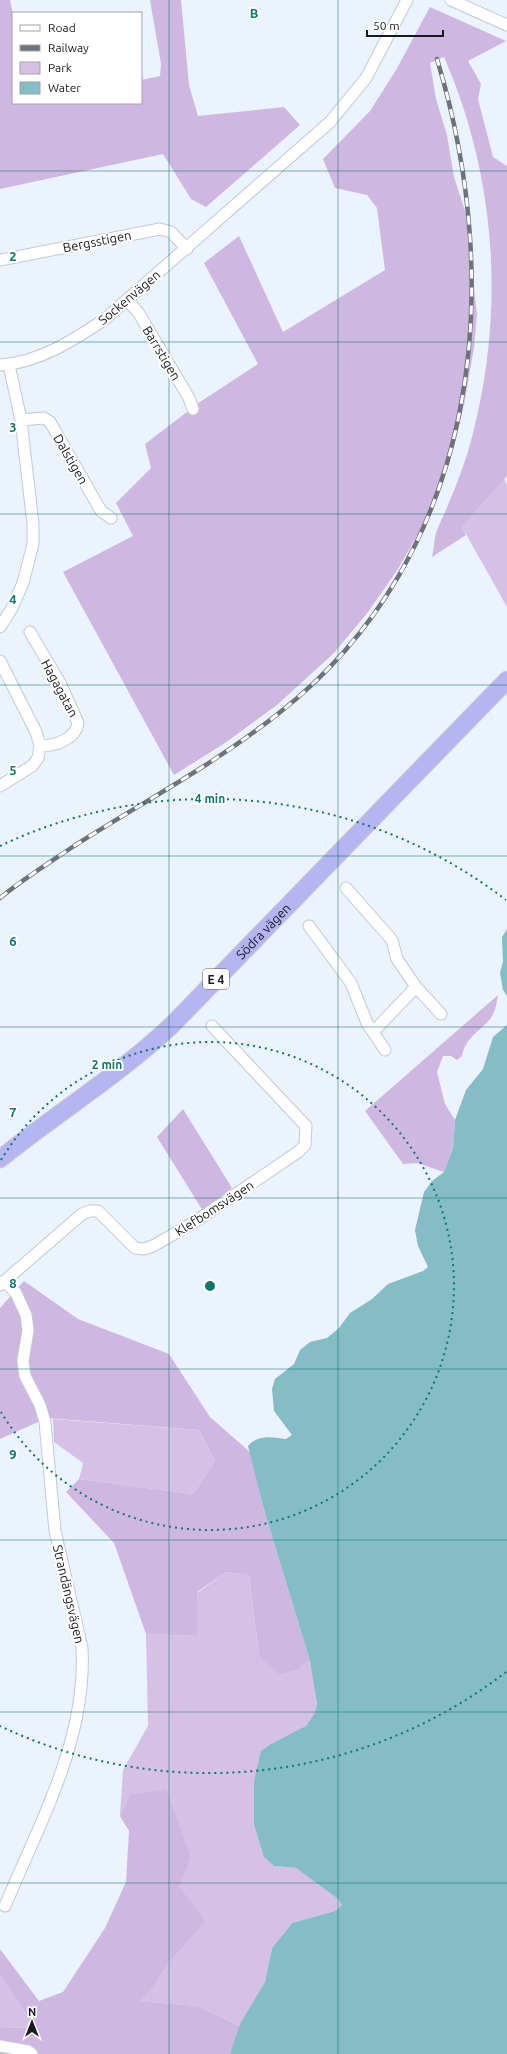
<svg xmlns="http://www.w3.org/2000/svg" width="507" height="2054" font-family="Ubuntu,sans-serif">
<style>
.green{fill:#d4c1e5}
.forest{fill:#ceb8e1}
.water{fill:#84bdc5}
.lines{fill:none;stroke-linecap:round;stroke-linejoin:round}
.minor-casing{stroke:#c0c9d7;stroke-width:13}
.highway-casing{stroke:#d0d1d2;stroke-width:19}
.minor{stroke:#fff;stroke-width:11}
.highway{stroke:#b4b5f1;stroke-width:17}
.rail-casing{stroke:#6e737a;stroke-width:4.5}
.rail{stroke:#fff;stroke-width:3;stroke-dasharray:9;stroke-linecap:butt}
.grid{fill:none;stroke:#0f766e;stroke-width:1;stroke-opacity:0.55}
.ring{fill:none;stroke:#0f766e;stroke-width:2;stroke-dasharray:2 4}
.labels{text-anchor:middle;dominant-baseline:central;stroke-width:4;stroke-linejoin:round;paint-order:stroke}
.shield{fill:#fff;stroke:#5c5e62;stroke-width:1}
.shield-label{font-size:12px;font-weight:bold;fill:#16191e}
.street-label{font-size:13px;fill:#16191e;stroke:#fff}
.grid-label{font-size:13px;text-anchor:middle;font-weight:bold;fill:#0f766e;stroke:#fff;stroke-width:4;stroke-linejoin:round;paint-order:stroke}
.centre{fill:#0f766e;stroke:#fff;stroke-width:2}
.ring-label{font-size:12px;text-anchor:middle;font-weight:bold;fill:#0f766e;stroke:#fff;stroke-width:4;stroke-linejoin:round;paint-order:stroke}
</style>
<rect width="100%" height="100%" fill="#ebf3ff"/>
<path class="green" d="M 504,479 L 507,485 L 507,607 L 462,527 Z
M 53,1419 L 199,1430 L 215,1461 L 193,1494 L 79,1479 L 83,1463 L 54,1442 Z
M 226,1572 L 249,1575 L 259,1655 L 297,1670 L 310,1661 C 313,1681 325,1709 307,1726 C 299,1732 280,1739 271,1744 L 254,1781 L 254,1825 L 264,1856 L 274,1866 L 296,1868 L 338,1899 L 342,1905 L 335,1911 L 292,1923 L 272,1948 L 265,1982 L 240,2026 L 198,2006 L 138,2001 L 154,1986 L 167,1965 L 204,1921 L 180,1887 L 191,1856 L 132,1795 L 120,1816 L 123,1770 L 148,1726 L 146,1634 L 197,1636 L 197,1593 Z
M 0,1975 L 28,2018 L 29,2028 L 0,2027 Z"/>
<path class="forest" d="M 0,0 L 10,0 L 13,14 L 13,103 L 141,103 L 141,80 L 160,76 L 161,64 L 150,0 L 181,0 L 189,85 L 198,116 L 284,107 L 300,125 L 206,207 L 191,199 L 163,154 L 0,189 Z
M 430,7 L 506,41 L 468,61 L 481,84 L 478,99 L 493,157 L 507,166 L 507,476 L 462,527 L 466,535 L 432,557 C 434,549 434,540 436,533 C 439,523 445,514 448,505 C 458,481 467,458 473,433 C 505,308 496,176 444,57 L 430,63 L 436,99 L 447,135 L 454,177 L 466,214 L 477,315 L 474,348 L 464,405 L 453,451 L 445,473 L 423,525 L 398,569 L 368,612 L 334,653 L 277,705 L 225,743 L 174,775 L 63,572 L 133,536 L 116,503 L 151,468 L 145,444 L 200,402 L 258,364 L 204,263 L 239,236 L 283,332 L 385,270 L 377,208 L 367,195 L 335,188 L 323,159 L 370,111 L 396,70 Z
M 498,995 C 497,1001 496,1008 493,1014 C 486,1029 466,1034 462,1056 L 457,1060 L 451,1056 L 443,1056 L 437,1072 L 445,1104 L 455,1120 L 453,1148 L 444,1172 L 417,1163 L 403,1164 L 365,1111 Z
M 183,1109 L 232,1188 L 203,1211 L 157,1137 Z
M 24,1281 L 78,1319 L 169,1354 L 210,1417 L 251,1453 L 265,1513 L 310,1661 L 297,1670 L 279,1674 L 259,1655 L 249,1575 L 226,1572 L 197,1592 L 197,1636 L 146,1634 L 114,1543 L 66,1492 L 79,1479 L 193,1494 L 215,1461 L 199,1430 L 47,1418 L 0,1439 L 0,1308 Z
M 166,1789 L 191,1857 L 180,1887 L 205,1921 L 167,1965 L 154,1986 L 139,2001 L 198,2006 L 240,2026 L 230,2054 L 0,2054 L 0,2027 L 29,2028 L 28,2018 L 0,1975 L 0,1949 L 39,2001 L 63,1992 L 105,1928 L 126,1882 L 129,1831 L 120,1816 L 131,1795 Z"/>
<path class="water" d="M 507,929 L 507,996 L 503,990 L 500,973 L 503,961 L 502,937 Z
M 507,1025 L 507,2054 L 230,2054 L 240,2024 L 265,1982 L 272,1948 L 292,1923 L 335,1911 L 342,1905 L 338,1899 L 296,1868 L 274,1866 L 264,1857 L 254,1825 L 254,1781 L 261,1751 L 271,1744 L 306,1726 L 315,1713 L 317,1703 L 310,1661 L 265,1513 L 248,1446 C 258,1434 272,1437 286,1439 L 292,1435 L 274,1411 L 272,1389 L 275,1379 L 294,1364 L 300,1350 L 310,1342 L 327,1338 L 339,1328 L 350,1313 L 372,1299 L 388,1284 L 423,1271 L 428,1267 L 418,1246 L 415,1230 L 424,1192 L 432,1181 L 444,1172 L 453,1148 L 455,1120 L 466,1090 L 483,1069 L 493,1037 Z"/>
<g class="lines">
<g class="minor-casing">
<path id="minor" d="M 451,0 L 507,25
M 0,260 L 160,229 L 171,232 L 187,249
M 127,300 L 138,312 L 189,398 L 193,409
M 0,365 C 38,363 74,340 105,319 L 330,122 L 366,78 L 407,0
M 21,420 L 44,418 L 50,422 L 101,511 L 111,518
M 0,627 L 12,608 L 23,583 L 33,544 L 33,524 L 21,420 L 9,365
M 30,632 L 60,683 L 78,723 C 76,739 55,746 40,746
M 0,661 L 36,732 L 40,746 L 38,758 L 32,766 L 0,786
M 346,888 L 392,940 L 397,959 L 416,987 L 441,1014
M 309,926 L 351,983 L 367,1023 L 385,1050
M 373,1032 L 416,987
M 4,1281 L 16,1293 L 26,1315 L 28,1330 L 23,1361 L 25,1376 L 40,1405 L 45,1422 L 55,1531 L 82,1648 C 87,1740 39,1824 5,1906
M 0,1285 L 82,1214 L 90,1211 L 98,1211 L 135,1248 L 144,1249 L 153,1246 L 193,1223 L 298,1152 L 305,1145 L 306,1126 L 212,1026
M 0,2046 L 28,2051 L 32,2054"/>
</g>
<g class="highway-casing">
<g id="highway">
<path id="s1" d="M 0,1159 C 57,1113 119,1075 172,1025 L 507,680"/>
</g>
</g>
<use href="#minor" class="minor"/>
<use href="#highway" class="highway"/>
<g class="rail-casing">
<path id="rail" d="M 0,898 C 23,879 49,863 74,846 C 143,802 215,764 279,713 C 479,556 507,290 437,59"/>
</g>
<use href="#rail" class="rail"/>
</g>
<path class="grid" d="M 169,0 L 169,2054M 338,0 L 338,2054M 0,171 L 507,171M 0,342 L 507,342M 0,514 L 507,514M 0,685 L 507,685M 0,856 L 507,856M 0,1027 L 507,1027M 0,1198 L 507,1198M 0,1369 L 507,1369M 0,1540 L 507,1540M 0,1712 L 507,1712M 0,1883 L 507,1883"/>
<g class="ring">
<path d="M1 1160A244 244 0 1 1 1 1412"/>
<path d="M506 1672A487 487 0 0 1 0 1726M0 846A487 487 0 0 1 506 900"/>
</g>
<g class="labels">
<rect class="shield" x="203" y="969" width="26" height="20" rx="3"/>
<g class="shield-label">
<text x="216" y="979">E 4</text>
</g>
<g class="street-label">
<text transform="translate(97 241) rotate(-11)">Bergsstigen</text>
<text transform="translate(129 297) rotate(-40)">Sockenvägen</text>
<text transform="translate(162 353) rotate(59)">Barrstigen</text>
<text transform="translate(71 459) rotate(60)">Dalstigen</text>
<text transform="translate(60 688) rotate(62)">Hagagatan</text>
<text stroke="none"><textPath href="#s1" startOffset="349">Södra vägen</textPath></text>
<text transform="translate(214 1208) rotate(-33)">Klefbomsvägen</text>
<text transform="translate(69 1594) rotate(77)">Strandängsvägen</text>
</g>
</g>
<g class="grid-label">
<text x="254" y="18">B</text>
<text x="13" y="261">2</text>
<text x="13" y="432">3</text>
<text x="13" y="604">4</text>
<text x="13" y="775">5</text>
<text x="13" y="946">6</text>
<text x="13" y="1117">7</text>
<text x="13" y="1288">8</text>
<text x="13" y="1459">9</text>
</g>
<circle cx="210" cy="1286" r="6" class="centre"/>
<g class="ring-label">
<text x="210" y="803">4 min</text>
<text x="107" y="1069">2 min</text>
</g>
<rect x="12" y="12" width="130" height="92" fill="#ffffff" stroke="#a2a3a5"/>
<rect x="20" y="25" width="20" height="6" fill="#ffffff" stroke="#a2a3a5"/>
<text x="48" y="32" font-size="12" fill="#16191e">Road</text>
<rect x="20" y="45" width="20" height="6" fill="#6e737a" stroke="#a2a3a5"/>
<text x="48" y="52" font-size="12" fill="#16191e">Railway</text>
<rect x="20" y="62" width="20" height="12" fill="#d4c1e5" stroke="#a2a3a5"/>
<text x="48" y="72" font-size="12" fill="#16191e">Park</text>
<rect x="20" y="82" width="20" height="12" fill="#84bdc5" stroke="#a2a3a5"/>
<text x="48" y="92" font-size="12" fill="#16191e">Water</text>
<g transform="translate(32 2022)" stroke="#ffffff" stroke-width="3" paint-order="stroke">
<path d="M0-3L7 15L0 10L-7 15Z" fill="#16191e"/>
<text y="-6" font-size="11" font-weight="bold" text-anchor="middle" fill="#16191e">N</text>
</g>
<path d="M367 30v6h76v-6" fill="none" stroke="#16191e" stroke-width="2"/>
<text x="373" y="30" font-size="12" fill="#16191e" stroke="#ffffff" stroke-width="3" paint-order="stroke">50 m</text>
</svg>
